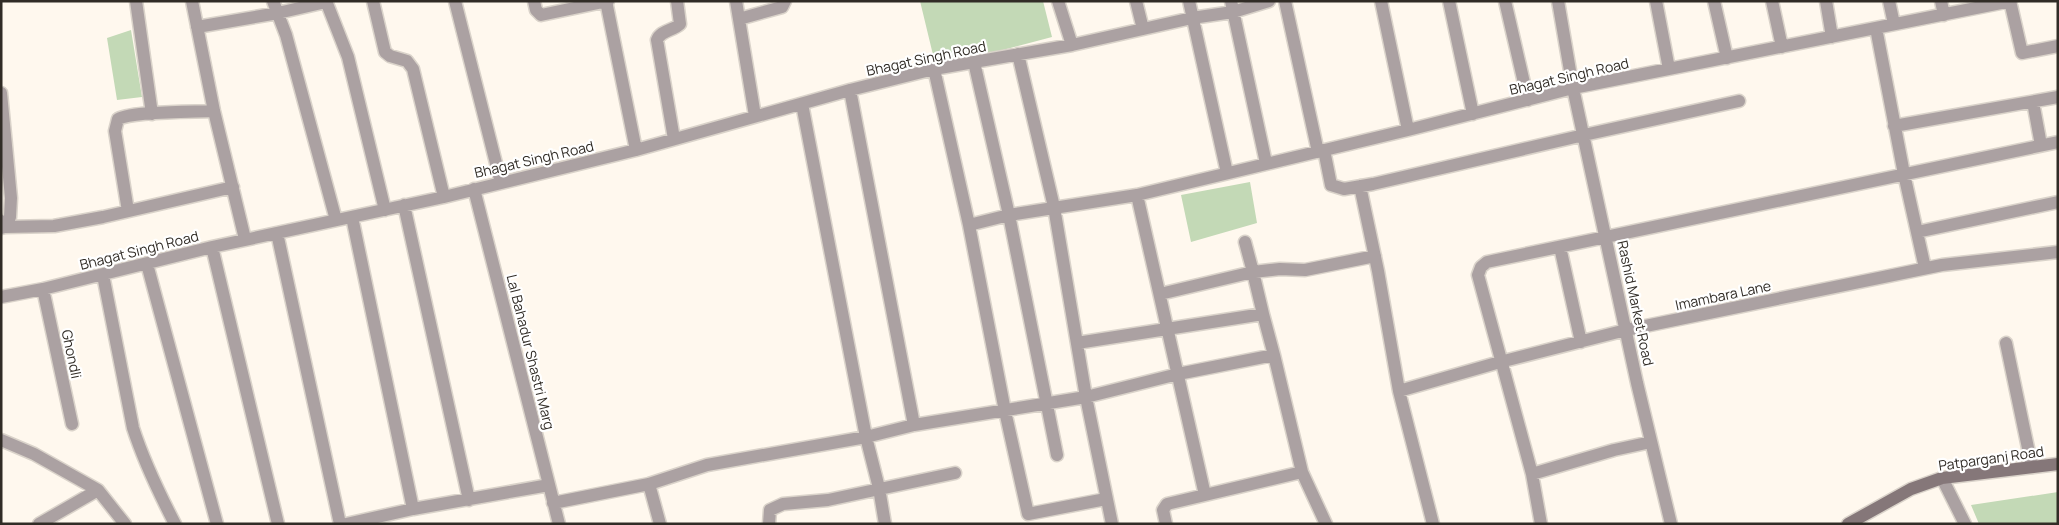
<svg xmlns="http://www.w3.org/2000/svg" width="2059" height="525" font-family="Manrope,sans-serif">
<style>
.green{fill:#c3d9b6}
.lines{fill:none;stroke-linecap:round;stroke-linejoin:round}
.street-casing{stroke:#dad3ca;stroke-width:15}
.secondary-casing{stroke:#dad3ca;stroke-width:15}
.street{stroke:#aba1a2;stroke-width:12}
.secondary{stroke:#857779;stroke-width:12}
.labels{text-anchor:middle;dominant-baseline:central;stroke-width:4.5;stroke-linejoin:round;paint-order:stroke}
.street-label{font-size:14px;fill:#312c26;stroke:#fff}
</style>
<rect width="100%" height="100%" fill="#fff8ee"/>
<path class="green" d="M 920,1 L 1043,1 L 1052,37 L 991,53 L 934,59 Z
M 131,30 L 142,97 L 117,100 L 107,38 Z
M 1250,182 L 1257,223 L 1191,242 L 1181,195 Z
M 2058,492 L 2058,524 L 1979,524 L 1971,505 Z"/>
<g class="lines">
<g class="street-casing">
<path id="street" d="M 136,1 L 152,114
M 192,1 L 214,111 L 245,239
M 273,1 L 286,35 L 336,220
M 326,1 L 348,57 L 385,210
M 373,1 L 385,52 L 390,56 L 407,61 L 413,69 L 444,197
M 455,1 L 501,183
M 534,1 L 536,10 L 541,15 L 608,1
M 606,1 L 636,150
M 736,1 L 755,116
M 1058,1 L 1072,45
M 1136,1 L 1143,29
M 1189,1 L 1227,173
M 1231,1 L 1266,163
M 1285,1 L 1318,152
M 1381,1 L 1408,130
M 1449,1 L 1473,114
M 1505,1 L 1528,100
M 1558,1 L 1573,88 L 1637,383 L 1671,524
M 1656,1 L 1669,69
M 1714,1 L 1727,58
M 1772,1 L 1782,47
M 1826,1 L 1832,37
M 1889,1 L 1894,24
M 1941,1 L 1944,15
M 2010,1 L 2022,53 L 2058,46
M 739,19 L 782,7 L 785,1
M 197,27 L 278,13 L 326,2
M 1876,28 L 1904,174 L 1925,268
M 1018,54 L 1054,207 L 1086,397 L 1112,524
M 974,62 L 1009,215 L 1057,455
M 934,69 L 969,225 L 1005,411 L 1028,514 L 1106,499
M 850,90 L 914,425
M 1,93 L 11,198 L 10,217 L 5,227 L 1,228
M 2033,102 L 2041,145
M 802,104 L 866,437 L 879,488 L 885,524
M 1894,126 L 2058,97
M 674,139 L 657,40 C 661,30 673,31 680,24 L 677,1
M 1324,150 L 1331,185 L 1344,189 L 1373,184 L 1584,135 L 1739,101
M 1360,186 L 1378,271 L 1399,391 L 1433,524
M 474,189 L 559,524
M 1137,195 L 1205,495
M 404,205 L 469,500
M 128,211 L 115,131 L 118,119 C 134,111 193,112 214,111
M 352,217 L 413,509
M 1,221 L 5,227 L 54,226 L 103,217 L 233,187
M 969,225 L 1009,215 L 1137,195 L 1408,130 L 1573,88 L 2011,1
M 1917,232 L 2058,202
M 277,233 L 340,524
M 1245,242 L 1253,272 L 1280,269 L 1305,270 L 1375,256
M 212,247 L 278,524
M 1560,247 L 1581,342
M 147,264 L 217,524
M 103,275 L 133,428 C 144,462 159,493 175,524
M 43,289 L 72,424
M 1160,294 L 1253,272 L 1263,314
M 1,297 L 43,289 L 212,247 L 444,197 L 636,150 L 850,90 L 934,69 L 1072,45 L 1192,18 L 1233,12 L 1269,1
M 1077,343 L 1263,314 L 1274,355
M 2006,343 L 2032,467
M 1399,391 L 1500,362 L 1626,330 L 1942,265 L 2058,252
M 1,440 L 34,454 L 98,490 L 125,524
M 1532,474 L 1614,450 L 1651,442
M 1942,478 L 1965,524
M 649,484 L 660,524
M 553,503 L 649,484 L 707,465 L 866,437 L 914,425 L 1086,397 L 1178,374 L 1274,355 L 1302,472
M 39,524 L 98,490
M 346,524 L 413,509 L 549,485
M 769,524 L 770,510 L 783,504 L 828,500 L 955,473
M 1166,524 L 1163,510 L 1167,504 L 1302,472 L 1326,524
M 1541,524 L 1532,474 L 1478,275 L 1481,267 L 1487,262 L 2058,142"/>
</g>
<g class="secondary-casing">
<path id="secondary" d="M 1848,524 L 1911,489 L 1942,478 L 2058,464"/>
</g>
<use href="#street" class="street"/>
<use href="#secondary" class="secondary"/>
</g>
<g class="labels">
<g class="street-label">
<text transform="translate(926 58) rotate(-12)">Bhagat Singh Road</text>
<text transform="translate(1569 76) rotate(-13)">Bhagat Singh Road</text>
<text transform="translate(534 159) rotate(-13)">Bhagat Singh Road</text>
<text transform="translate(139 250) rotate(-14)">Bhagat Singh Road</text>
<text transform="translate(1723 295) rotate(-12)">Imambara Lane</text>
<text transform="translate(1636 303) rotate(78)">Rashid Market Road</text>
<text transform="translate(531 352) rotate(76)">Lal Bahadur Shastri Marg</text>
<text transform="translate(72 354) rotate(78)">Ghondli</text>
<text transform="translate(1991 458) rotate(-8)">Patparganj Road</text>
</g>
</g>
<rect width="2059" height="525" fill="none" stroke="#312c26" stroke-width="5"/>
</svg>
